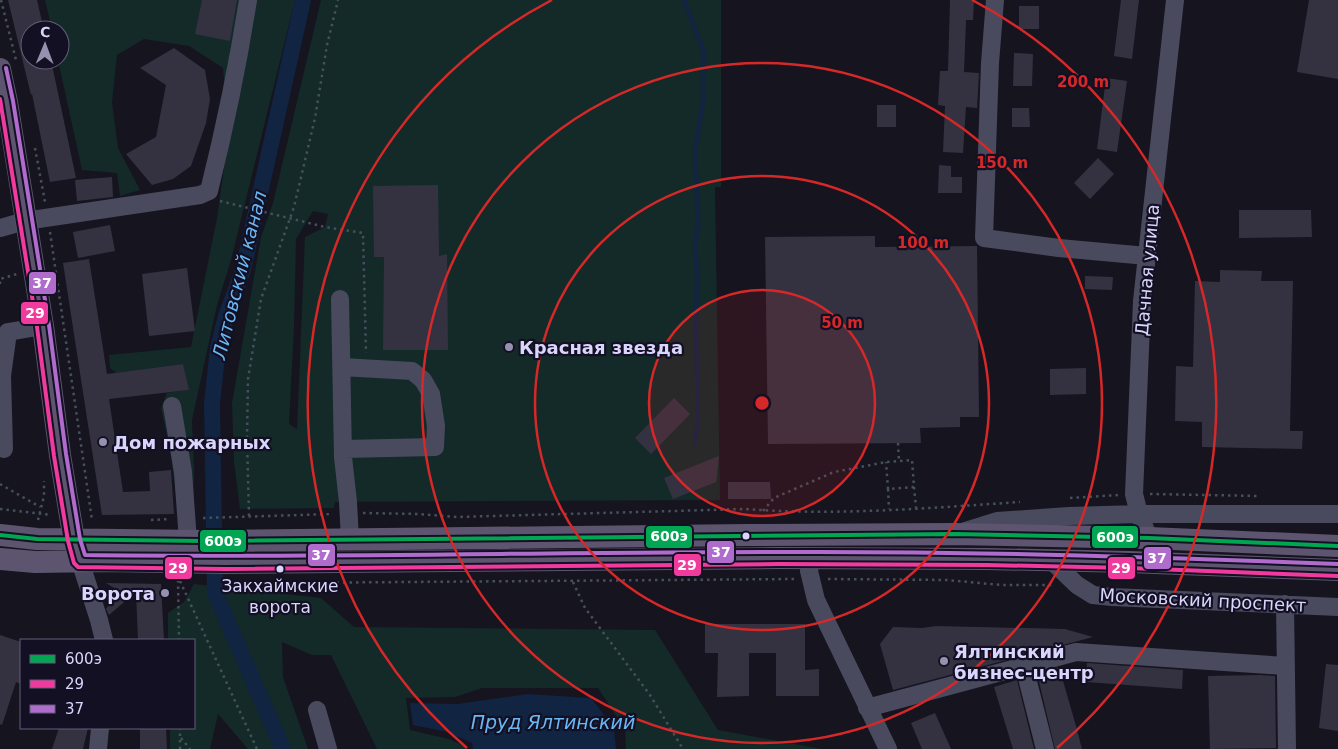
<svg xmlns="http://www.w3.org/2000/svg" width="1338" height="749" font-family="'DejaVu Sans',sans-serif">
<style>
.green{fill:#132a29;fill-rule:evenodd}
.water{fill:#112442}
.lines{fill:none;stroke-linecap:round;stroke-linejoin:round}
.stream{stroke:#112442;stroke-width:4.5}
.canal{stroke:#112442;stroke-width:16}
.building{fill:#343241}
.path{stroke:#45505b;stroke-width:2.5;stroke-dasharray:2.5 4;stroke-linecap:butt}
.minor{stroke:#4a4a5f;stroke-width:18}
.major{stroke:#5d556f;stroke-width:22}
.bus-1-casing{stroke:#131023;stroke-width:8}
.bus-2-casing{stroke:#131023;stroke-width:8}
.bus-3-casing{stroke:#131023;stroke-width:8}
.bus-1{stroke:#00a651;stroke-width:4}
.bus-2{stroke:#f13a9d;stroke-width:4}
.bus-3{stroke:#b06ccc;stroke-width:4}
.ring{fill:none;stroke:#d62828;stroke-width:2.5}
.poi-dot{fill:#9591af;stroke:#131023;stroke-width:2}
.bus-dot{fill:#d9d5fc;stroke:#131023;stroke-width:2}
.labels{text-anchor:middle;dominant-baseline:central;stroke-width:4.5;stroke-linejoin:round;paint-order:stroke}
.bus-label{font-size:17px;fill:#d9d5fc;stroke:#131023}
.street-label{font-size:18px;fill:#d9d5fc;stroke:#131023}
.poi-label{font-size:18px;font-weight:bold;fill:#d9d5fc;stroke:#131023;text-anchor:start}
.water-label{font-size:19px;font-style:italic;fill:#6ab7f5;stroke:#131023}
.centre{fill:#d62828;stroke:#131023;stroke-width:2.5}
.ring-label{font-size:15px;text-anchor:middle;font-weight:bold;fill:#d62828;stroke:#131023;stroke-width:4.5;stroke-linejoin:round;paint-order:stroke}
.line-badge{stroke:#131023;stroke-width:2}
.badge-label{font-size:14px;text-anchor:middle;font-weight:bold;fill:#fff}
</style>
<rect width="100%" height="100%" fill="#16141f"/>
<path class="green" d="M 45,0 L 295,0 L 231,260 L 217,305 L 192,420 L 194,471 L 193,510 L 178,511 L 170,449 L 161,408 L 167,393 L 188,390 L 183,364 L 116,373 L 110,368 L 109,355 L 191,347 L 217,218 L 229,132 L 223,68 L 189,46 L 144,39 L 117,55 L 112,102 L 118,148 L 140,190 L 120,196 L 117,173 L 82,170 L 58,60 L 60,60 L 60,30 L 52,30 Z
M 321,0 L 721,0 L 721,187 L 715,187 L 720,500 L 335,502 L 334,508 L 240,509 L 234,462 L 232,403 L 261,237 L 273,203 ZM 313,211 L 328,214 L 325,227 L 305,237 L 297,429 L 289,424 L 294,327 L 296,239 Z
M 194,584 L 321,598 L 354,627 L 655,630 L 718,730 L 822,749 L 626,749 L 625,729 L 598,688 L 482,688 L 455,697 L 406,698 L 410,730 L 449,739 L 466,747 L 466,749 L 377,749 L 331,655 L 312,655 L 282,642 L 283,677 L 308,749 L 248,749 L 218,714 L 210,749 L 170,749 L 170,728 L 194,728 L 194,640 L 168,640 L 168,613 L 184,602 Z"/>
<path class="water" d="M 528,694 L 591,698 L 614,728 L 616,749 L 473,749 L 472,743 L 447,732 L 413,725 L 410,703 L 457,704 Z"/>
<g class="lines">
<path class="stream" d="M 684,0 L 704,52 L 703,102 L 695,150 L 698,224 L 695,244 L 697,272 L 696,334 L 698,421 L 695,444"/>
<path class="canal" d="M 283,749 L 215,593 L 212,403 L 218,348 L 226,316 L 243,270 L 303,0"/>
</g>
<path class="building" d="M 8,0 L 37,0 L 44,30 L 30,30 L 30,60 L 51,60 L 76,178 L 50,182 L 32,94 L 31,95 Z
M 202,0 L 237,0 L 230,41 L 195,34 Z
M 950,0 L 974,0 L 973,20 L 966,20 L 964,72 L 979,73 L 977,108 L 966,107 L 963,153 L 943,152 L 945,106 L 938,105 L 940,71 L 948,71 Z
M 1121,0 L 1139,0 L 1132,59 L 1114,56 Z
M 1309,0 L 1338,0 L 1338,79 L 1297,72 Z
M 1019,6 L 1039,6 L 1039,29 L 1019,29 Z
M 174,48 L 205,70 L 210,99 L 206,123 L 191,166 L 173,179 L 152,185 L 126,154 L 156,137 L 166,85 L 140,68 Z
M 1014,53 L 1033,54 L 1032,86 L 1013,86 Z
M 1106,78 L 1127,81 L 1117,152 L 1097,149 Z
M 877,105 L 896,105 L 896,127 L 877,127 Z
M 1012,108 L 1029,108 L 1030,127 L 1012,127 Z
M 1098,158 L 1114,174 L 1090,199 L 1074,183 Z
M 939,165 L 951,166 L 951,177 L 962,177 L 962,193 L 938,193 Z
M 112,177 L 113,197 L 77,201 L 75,180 Z
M 438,185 L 439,256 L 447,254 L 448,350 L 383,350 L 384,257 L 374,257 L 373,186 Z
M 1239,210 L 1311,210 L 1312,237 L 1239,238 Z
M 110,225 L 115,251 L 78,258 L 73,232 Z
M 875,236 L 875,247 L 977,246 L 979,417 L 960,417 L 960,427 L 920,428 L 921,443 L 768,444 L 765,237 Z
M 89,259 L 107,374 L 183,364 L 189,390 L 109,399 L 123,492 L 150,491 L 149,472 L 171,470 L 174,514 L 102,515 L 63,263 Z
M 187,268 L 195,331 L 149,336 L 142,274 Z
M 1220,270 L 1262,271 L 1261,281 L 1293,281 L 1290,431 L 1303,431 L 1302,449 L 1202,447 L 1202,422 L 1175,421 L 1176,366 L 1193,367 L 1195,281 L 1220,282 Z
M 1085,276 L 1113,277 L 1112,290 L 1085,289 Z
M 1086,368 L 1086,394 L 1050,395 L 1050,369 Z
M 674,398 L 690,414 L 651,454 L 635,438 Z
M 719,456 L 716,482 L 673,499 L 664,478 Z
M 728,482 L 770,482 L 771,499 L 728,499 Z
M 106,583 L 161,584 L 164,640 L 138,640 L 136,592 L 109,615 L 106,609 L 119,591 Z
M 705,624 L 805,624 L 805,670 L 819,669 L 819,696 L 776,696 L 776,653 L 749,653 L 749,696 L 717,697 L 718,653 L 705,653 Z
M 936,626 L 1065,629 L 1093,637 L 893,690 L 880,644 L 893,627 L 922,628 Z
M 0,635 L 21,642 L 21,684 L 16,682 L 2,725 L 0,724 Z
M 1087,663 L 1183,670 L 1182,689 L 1086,682 Z
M 1326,664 L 1338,665 L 1338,731 L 1319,728 Z
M 1059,667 L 1076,726 L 1082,749 L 1055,749 L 1037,673 Z
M 1260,675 L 1275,676 L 1276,748 L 1210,749 L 1208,676 Z
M 1017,680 L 1034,749 L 1013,749 L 994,687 Z
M 935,713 L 951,749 L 922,749 L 911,723 Z
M 59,728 L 88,728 L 83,749 L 52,749 Z
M 140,728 L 166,728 L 167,749 L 140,749 Z"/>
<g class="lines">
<path class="path" d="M 1,0 L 16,60
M 35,148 L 45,202
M 220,201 L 325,227 L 363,233 L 366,353
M 50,232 L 92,520
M 0,284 L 0,279 L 17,274
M 898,443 L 899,461
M 0,484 L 40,507
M 914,487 L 916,508
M 888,489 L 889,509
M 1150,494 L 1259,496
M 1070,498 L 1119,495
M 0,509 L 51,515
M 763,511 L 774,498 L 834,472 L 886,462 L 912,460 L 914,487 L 888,489 L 886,462
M 363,513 L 419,514 L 456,517 L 746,509 C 836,516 930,508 1020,502
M 249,516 L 247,439 L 248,379 L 261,299 L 294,207 L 315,118 L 327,45 L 338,0
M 203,518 L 333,514
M 38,520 L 44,496 L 44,481
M 151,520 L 170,519
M 828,579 L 947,580 L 1001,585 L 1052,585
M 178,580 L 179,640
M 180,581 L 257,749
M 573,582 L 585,608 L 650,695 L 683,749
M 278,583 L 795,579
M 181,738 L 190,749
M 180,749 L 180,728"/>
<path class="minor" d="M 995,0 L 990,63 L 984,238 L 1059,248 L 1147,256
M 0,228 L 25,221 L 200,195 L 209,191 C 225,127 238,64 248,0
M 340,299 L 343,457 L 348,502 L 350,539
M 342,367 L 412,371 L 423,380 L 431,394 L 436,426 L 435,447 L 343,449
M 172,406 L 183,472 L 188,541
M 4,449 L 2,376 L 8,332 L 43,326
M 965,531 L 997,521 L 1069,516 L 1139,514 L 1338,514
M 1149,538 L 1139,514 L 1134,494 L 1142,301 L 1175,0
M 812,558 L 809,571 L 816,600 L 888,749
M 1051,560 L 1077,585 L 1093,595 L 1112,597 L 1338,607
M 80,561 L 99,620 L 104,640
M 1285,604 L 1287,749
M 1024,666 L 1045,749
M 867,708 L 1076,652 L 1285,666
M 317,710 L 328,749
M 98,749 L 100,728"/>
<path class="major" d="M 0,69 L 7,102 L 43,326 L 60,455 L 74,540 L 78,554
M 0,535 L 37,539 L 204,541 L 748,535 L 955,534 L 1149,538 L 1338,546
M 0,559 L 35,562 L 105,561 L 225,563 L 778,558 L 987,559 L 1129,562 L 1338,570"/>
<g class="bus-1-casing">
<path id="bus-1" d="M 0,535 L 37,539 L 204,541 L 955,534 L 1149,538 L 1338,546"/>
</g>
<g class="bus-2-casing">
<path id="bus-2" d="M 0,99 L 37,327 L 54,456 L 68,541 L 74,563 L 78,567 L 225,569 L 778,564 L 987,565 L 1129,568 L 1338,576"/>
</g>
<g class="bus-3-casing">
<path id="bus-3" d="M 6,68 L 13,101 L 49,325 L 66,454 L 80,539 L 85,555 C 316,558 547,552 778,552 C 965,551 1151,557 1338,564"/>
</g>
<use href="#bus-1" class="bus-1"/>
<use href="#bus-2" class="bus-2"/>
<use href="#bus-3" class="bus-3"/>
</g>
<circle cx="762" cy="403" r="113" fill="#d62828" fill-opacity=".12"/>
<g class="ring">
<circle cx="762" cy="403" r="113"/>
<circle cx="762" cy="403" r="227"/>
<circle cx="762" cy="403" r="340"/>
<path d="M467 748A454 454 0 0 1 552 0M972 0A454 454 0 0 1 1057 748"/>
</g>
<g class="poi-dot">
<circle cx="509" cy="347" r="5"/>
<circle cx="103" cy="442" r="5"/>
<circle cx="165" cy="593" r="5"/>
<circle cx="944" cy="661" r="5"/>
</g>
<g class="bus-dot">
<circle cx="746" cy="536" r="4.5"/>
<circle cx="280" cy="569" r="4.5"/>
</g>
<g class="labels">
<g class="bus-label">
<text x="280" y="586">Закхаймские<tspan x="280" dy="21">ворота</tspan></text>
</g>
<g class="street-label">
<text transform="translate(1147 270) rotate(-85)">Дачная улица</text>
<text transform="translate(1203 600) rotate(3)">Московский проспект</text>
</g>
<g class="poi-label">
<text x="519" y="347">Красная звезда</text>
<text x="113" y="442">Дом пожарных</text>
<text x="155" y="593" text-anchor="end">Ворота</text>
<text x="954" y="651">Ялтинский<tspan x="954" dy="21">бизнес-центр</tspan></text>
</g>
<g class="water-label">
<text transform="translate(239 275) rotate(-76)">Литовский канал</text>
<text x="553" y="722">Пруд Ялтинский</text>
</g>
</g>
<circle cx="762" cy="403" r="8" class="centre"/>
<g class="ring-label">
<text x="1083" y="87">200 m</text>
<text x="1002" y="168">150 m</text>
<text x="923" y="248">100 m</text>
<text x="842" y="328">50 m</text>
</g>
<g class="line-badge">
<rect x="28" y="271" width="29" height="24" rx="5" fill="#b06ccc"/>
<rect x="20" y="301" width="29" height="24" rx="5" fill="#f13a9d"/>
<rect x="645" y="525" width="48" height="24" rx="5" fill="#00a651"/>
<rect x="1091" y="525" width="48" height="24" rx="5" fill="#00a651"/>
<rect x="199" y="529" width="48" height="24" rx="5" fill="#00a651"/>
<rect x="706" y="540" width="29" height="24" rx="5" fill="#b06ccc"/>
<rect x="307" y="543" width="29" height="24" rx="5" fill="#b06ccc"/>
<rect x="1143" y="546" width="29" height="24" rx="5" fill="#b06ccc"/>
<rect x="673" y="553" width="29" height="24" rx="5" fill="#f13a9d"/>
<rect x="1107" y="556" width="29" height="24" rx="5" fill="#f13a9d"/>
<rect x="164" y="556" width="29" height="24" rx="5" fill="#f13a9d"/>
</g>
<g class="badge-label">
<text x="42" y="288">37</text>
<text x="35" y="318">29</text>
<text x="669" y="541">600э</text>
<text x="1115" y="542">600э</text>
<text x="223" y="546">600э</text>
<text x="721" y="557">37</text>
<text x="321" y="560">37</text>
<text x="1157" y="563">37</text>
<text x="687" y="570">29</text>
<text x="1121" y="573">29</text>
<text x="178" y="573">29</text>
</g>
<rect x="20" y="639" width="175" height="90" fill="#131023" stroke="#625f7a"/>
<rect x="30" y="655" width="25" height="8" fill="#00a651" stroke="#625f7a"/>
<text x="65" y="664" font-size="15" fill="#d9d5fc">600э</text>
<rect x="30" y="680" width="25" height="8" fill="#f13a9d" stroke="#625f7a"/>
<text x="65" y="689" font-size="15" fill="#d9d5fc">29</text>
<rect x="30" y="705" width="25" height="8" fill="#b06ccc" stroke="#625f7a"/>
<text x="65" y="714" font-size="15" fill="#d9d5fc">37</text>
<g transform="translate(45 45) rotate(1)"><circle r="24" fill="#131023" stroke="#625f7a"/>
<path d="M0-4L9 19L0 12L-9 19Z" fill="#9591af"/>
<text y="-8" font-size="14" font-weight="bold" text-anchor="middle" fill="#d9d5fc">С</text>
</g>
</svg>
